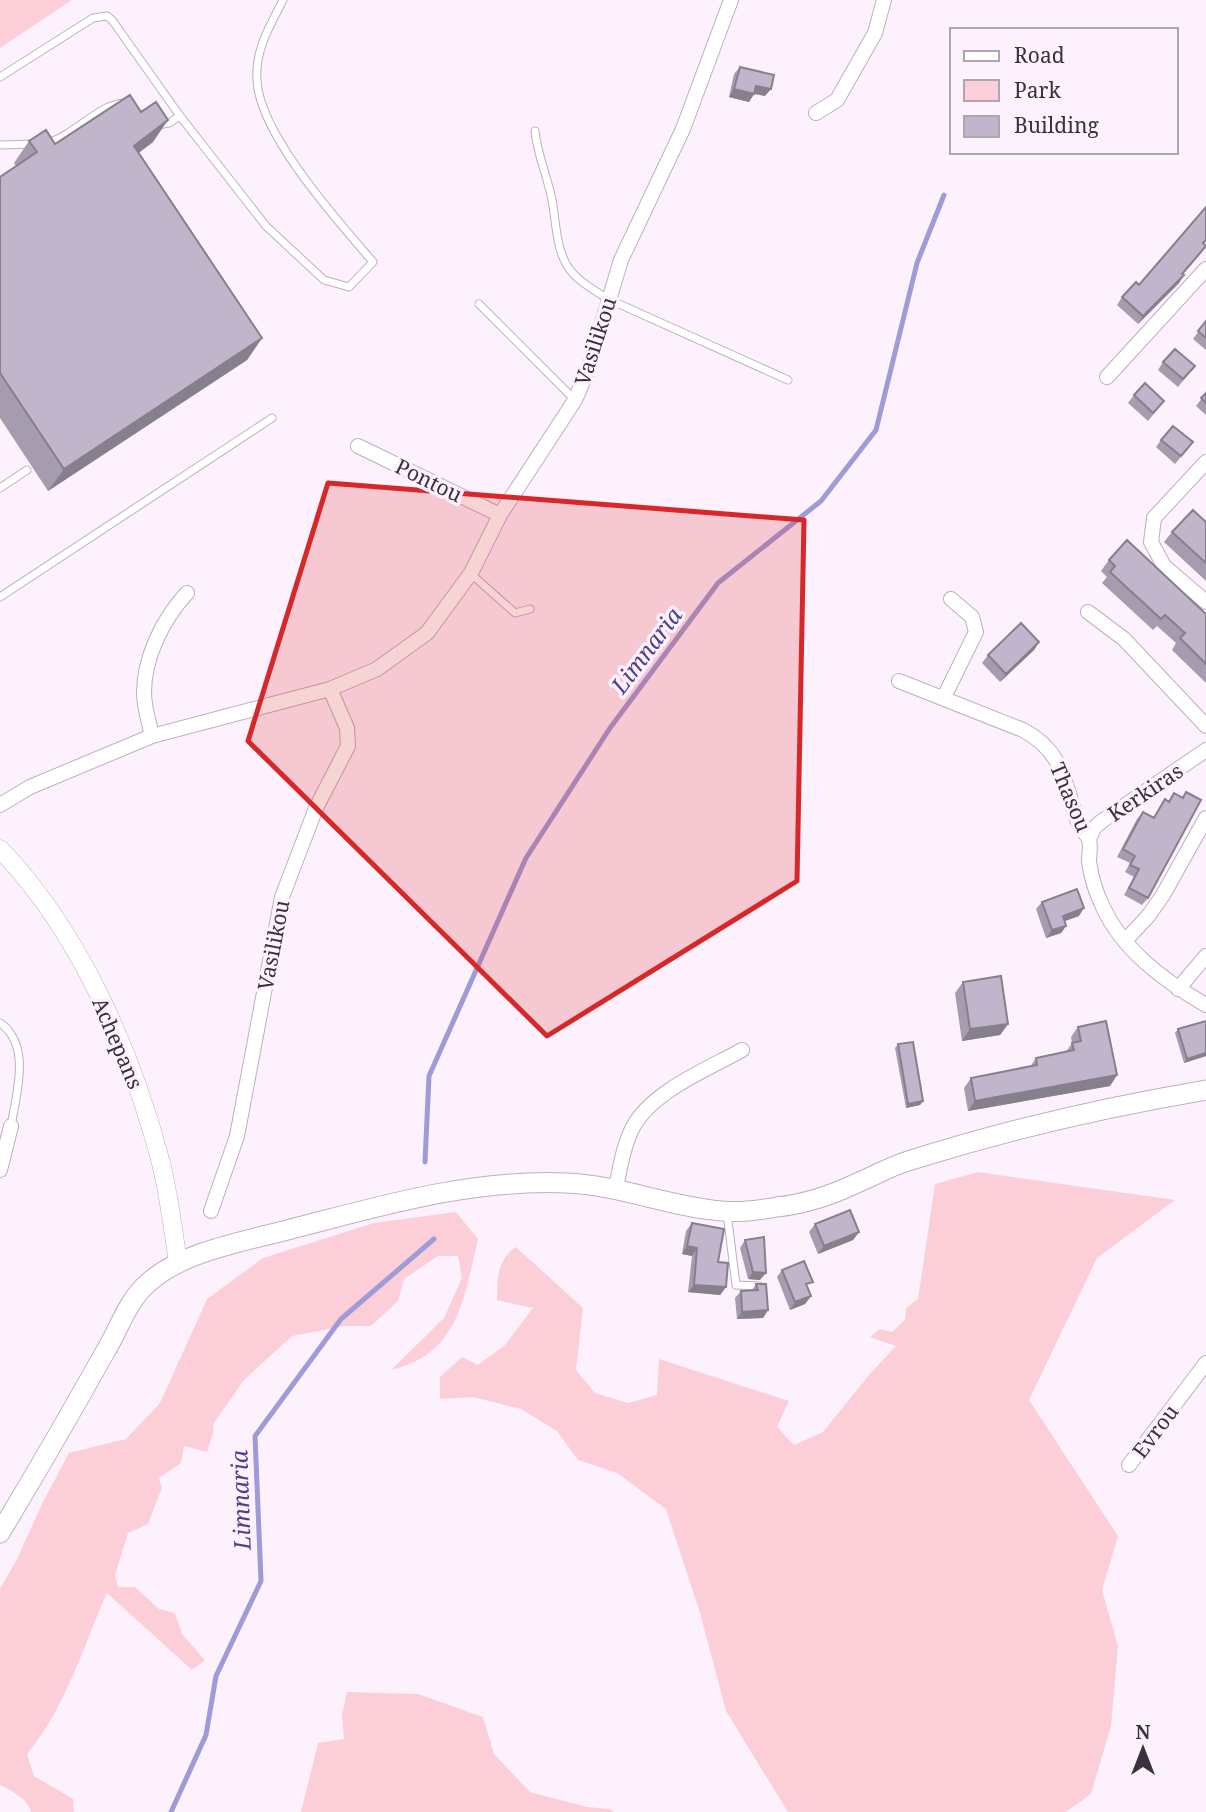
<svg xmlns="http://www.w3.org/2000/svg" width="1206" height="1812" font-family="'Noto Serif',serif">
<style>
.green{fill:#fccfd8}
.lines{fill:none;stroke-linecap:round;stroke-linejoin:round}
.stream{stroke:#9f9bd7;stroke-width:5}
.service-casing{stroke:#c0aec0;stroke-width:9}
.minor-casing{stroke:#c0aec0;stroke-width:16}
.tertiary-casing{stroke:#c0aec0;stroke-width:19}
.secondary-casing{stroke:#c0aec0;stroke-width:21}
.service{stroke:#fff;stroke-width:7}
.minor{stroke:#fff;stroke-width:14}
.tertiary{stroke:#fff;stroke-width:18}
.secondary{stroke:#fff;stroke-width:19}
.wall{fill:#a59caf}
.shaded-wall{fill:#867f8e}
.building{fill:#c0b5cb;stroke:#867f8e;stroke-width:2}
.marked{fill:#d62828;fill-opacity:0.2;stroke:#d62828;stroke-width:5;stroke-linejoin:round}
.labels{text-anchor:middle;dominant-baseline:central;stroke-width:7;stroke-linejoin:round;paint-order:stroke}
.street-label{font-size:21px;fill:#3a323a;stroke:#fdf1fd}
.water-label{font-size:23px;font-style:italic;fill:#4c418a;stroke:#fdf1fd}
</style>
<rect width="100%" height="100%" fill="#fdf1fd"/>
<path class="green" d="M 0,0 L 72,0 L 0,48 Z
M 978,1172 L 1175,1200 L 1097,1258 L 1029,1400 L 1118,1536 L 1102,1590 L 1118,1646 L 1111,1726 L 1091,1794 L 1066,1812 L 788,1812 L 726,1711 L 700,1613 L 666,1509 L 617,1473 L 578,1460 L 557,1431 L 521,1409 L 473,1397 L 440,1399 L 440,1377 L 462,1357 L 478,1365 L 505,1345 L 533,1308 L 497,1300 C 497,1280 497,1259 516,1247 L 583,1308 L 576,1370 L 595,1393 L 628,1403 L 657,1395 L 659,1359 L 789,1401 L 777,1427 L 794,1445 L 823,1432 L 869,1375 L 896,1346 L 870,1337 L 880,1329 L 892,1332 L 905,1320 L 906,1308 L 918,1299 L 935,1184 Z
M 456,1212 L 478,1239 C 464,1298 459,1354 391,1370 L 444,1318 L 462,1278 L 458,1256 L 438,1256 L 404,1279 L 398,1301 L 371,1326 L 345,1326 L 292,1336 L 244,1380 L 214,1423 L 213,1433 L 207,1452 L 184,1446 L 181,1463 L 159,1478 L 162,1488 L 148,1524 L 128,1533 L 115,1575 L 118,1587 L 135,1587 L 159,1609 L 175,1613 L 182,1634 L 205,1660 L 192,1670 L 107,1593 C 83,1647 65,1709 27,1754 L 34,1776 L 73,1799 L 74,1812 L 31,1812 C 28,1799 12,1791 0,1785 L 0,1589 L 17,1559 L 42,1504 L 69,1453 L 126,1439 L 160,1403 L 207,1299 L 263,1258 L 374,1223 Z
M 347,1692 L 418,1694 L 483,1717 L 494,1754 L 530,1792 L 587,1807 L 610,1809 L 614,1812 L 301,1812 L 318,1743 L 344,1739 L 342,1715 Z"/>
<g class="lines">
<path class="stream" d="M 425,1162 L 429,1076 L 526,858 L 610,728 L 718,583 L 821,501 L 876,430 L 917,263 L 944,195
M 171,1812 L 206,1735 L 216,1676 L 261,1581 L 255,1436 L 341,1319 L 434,1239"/>
<g class="service-casing">
<path id="service" d="M 0,77 L 93,18 L 107,16 L 112,20 L 180,116 L 266,226 L 324,280 L 349,287 L 373,262 C 338,221 259,134 257,80 C 255,49 270,26 283,0
M 157,125 L 169,123 L 180,116
M 535,131 C 537,153 546,173 551,195 C 556,217 555,243 566,264 C 575,280 594,290 608,299 L 788,380
M 46,143 C 74,137 97,104 125,103
M 0,145 L 34,144
M 479,304 L 575,400
M 0,488 L 27,470
M 471,574 L 515,613 L 530,609
M 0,597 L 272,418
M 0,1023 C 32,1045 16,1095 11,1126
M 727,1213 L 736,1285 L 759,1286"/>
</g>
<g class="minor-casing">
<path id="minor" d="M 816,113 L 837,100 L 875,33 L 884,0
M 1107,377 L 1206,269
M 358,446 L 500,515
M 1206,462 L 1154,518 L 1151,542 L 1164,566 L 1206,602
M 1088,612 L 1124,639 L 1206,726
M 899,681 L 1023,730 C 1065,753 1063,781 1078,822 C 1080,829 1088,835 1089,840 C 1091,845 1089,855 1089,861 C 1091,877 1096,893 1103,907 C 1123,951 1166,982 1206,1005
M 944,697 L 976,632 L 972,617 L 951,599
M 152,736 C 149,722 144,707 144,693 C 144,657 163,619 187,593
M 0,805 L 30,787 L 152,736 L 330,689 L 377,669 L 427,633 L 471,573 L 500,515 L 575,400 L 588,370 L 621,260 L 683,129 L 731,0
M 1089,839 L 1094,828 L 1102,821 L 1206,750
M 1125,941 L 1149,915 L 1163,895 L 1206,818
M 1178,989 L 1206,956
M 0,1170 L 11,1126
M 616,1188 C 620,1168 623,1148 632,1129 C 650,1092 708,1069 742,1050
M 211,1211 L 237,1136 L 282,897 L 316,808 L 348,746 L 347,728 L 330,689
M 1129,1465 L 1206,1363"/>
</g>
<g class="tertiary-casing">
<path id="tertiary" d="M 0,849 C 80,932 132,1053 161,1163 C 169,1195 173,1230 178,1262"/>
</g>
<g class="secondary-casing">
<path id="secondary" d="M 0,1533 C 36,1473 71,1413 105,1352 C 120,1328 126,1302 149,1282 C 184,1251 246,1241 291,1229 C 381,1206 471,1179 565,1183 C 621,1185 669,1207 722,1211 C 740,1213 760,1210 777,1207 C 805,1204 832,1195 857,1183 C 874,1176 891,1166 908,1161 C 1006,1130 1105,1107 1206,1090"/>
</g>
<use href="#service" class="service"/>
<use href="#minor" class="minor"/>
<use href="#tertiary" class="tertiary"/>
<use href="#secondary" class="secondary"/>
</g>
<path class="wall" d="M 740,67 L 765,96 L 754,94 L 749,102 L 729,97 L 734,74 Z
M 29,141 L 55,144 L 153,142 L 138,153 L 262,338 L 247,360 L 48,491 L 0,418 L 0,177 L 16,166 L 14,163 Z
M 1204,243 L 1201,253 L 1183,274 L 1179,283 L 1138,324 L 1117,305 L 1122,297 L 1139,285 Z
M 1206,321 L 1206,350 L 1193,339 Z
M 1163,362 L 1195,366 L 1178,387 L 1158,370 Z
M 1206,393 L 1206,415 L 1196,406 Z
M 1134,395 L 1164,401 L 1148,421 L 1128,403 Z
M 1161,440 L 1193,442 L 1175,464 L 1156,447 Z
M 1206,522 L 1206,581 L 1164,542 L 1172,532 Z
M 1109,560 L 1206,614 L 1206,683 L 1172,650 L 1176,643 L 1157,626 L 1153,630 L 1102,583 L 1107,577 L 1101,571 Z
M 1039,642 L 1034,650 L 1000,682 L 982,663 L 988,655 Z
M 1186,792 L 1148,898 L 1142,905 L 1124,895 L 1134,877 L 1125,872 L 1130,863 L 1117,857 L 1137,819 L 1143,812 L 1154,817 L 1165,799 L 1169,801 L 1174,793 L 1182,797 Z
M 1042,902 L 1079,916 L 1064,921 L 1066,926 L 1061,933 L 1046,938 L 1036,909 Z
M 963,982 L 1008,1024 L 1000,1035 L 962,1041 L 955,993 Z
M 1078,1027 L 1117,1075 L 1110,1086 L 968,1111 L 964,1088 L 971,1078 L 1030,1067 L 1036,1058 L 1066,1052 L 1072,1043 L 1071,1037 Z
M 1178,1029 L 1206,1056 L 1184,1063 L 1175,1033 Z
M 898,1044 L 923,1101 L 920,1105 L 906,1108 L 895,1048 Z
M 692,1223 L 718,1262 L 726,1287 L 720,1295 L 688,1292 L 692,1256 L 682,1254 L 686,1231 Z
M 815,1224 L 859,1232 L 853,1240 L 818,1254 L 809,1232 Z
M 745,1240 L 760,1280 L 748,1279 L 740,1248 Z
M 782,1270 L 808,1289 L 811,1296 L 805,1304 L 790,1310 L 777,1277 Z
M 756,1284 L 768,1310 L 763,1318 L 737,1319 L 735,1298 L 741,1291 L 752,1290 Z"/>
<path class="shaded-wall" d="M 756,86 L 771,89 L 765,96 L 751,93 Z
M 734,89 L 754,94 L 749,102 L 729,97 Z
M 168,120 L 153,142 L 119,168 L 134,146 Z
M 1184,275 L 1179,283 L 1138,324 L 1143,316 Z
M 262,338 L 247,360 L 48,491 L 64,469 Z
M 1039,642 L 1034,650 L 1000,682 L 1006,674 Z
M 1084,908 L 1079,916 L 1057,924 L 1063,916 Z
M 1066,926 L 1061,933 L 1046,938 L 1052,930 Z
M 1008,1024 L 1000,1035 L 962,1041 L 970,1029 Z
M 1206,1053 L 1206,1056 L 1184,1063 L 1187,1059 Z
M 1117,1075 L 1110,1086 L 968,1111 L 975,1101 Z
M 923,1101 L 920,1105 L 906,1108 L 908,1104 Z
M 859,1232 L 853,1240 L 818,1254 L 824,1246 Z
M 687,1246 L 697,1248 L 692,1256 L 682,1254 Z
M 753,1272 L 766,1273 L 760,1280 L 748,1279 Z
M 694,1285 L 726,1287 L 720,1295 L 688,1292 Z
M 811,1296 L 805,1304 L 790,1310 L 795,1302 Z
M 768,1310 L 763,1318 L 737,1319 L 742,1312 Z"/>
<path class="building" d="M 740,67 L 774,75 L 771,89 L 756,86 L 754,94 L 734,89 Z
M 130,95 L 141,112 L 156,102 L 168,120 L 134,146 L 262,338 L 64,469 L 0,373 L 0,177 L 37,152 L 29,141 L 46,130 L 55,144 Z
M 1206,207 L 1206,240 L 1203,243 L 1206,246 L 1182,274 L 1184,275 L 1143,316 L 1122,297 L 1136,282 L 1139,285 Z
M 1206,321 L 1206,338 L 1198,331 Z
M 1175,349 L 1195,366 L 1183,379 L 1163,362 Z
M 1145,383 L 1164,401 L 1153,413 L 1134,395 Z
M 1206,393 L 1206,403 L 1201,398 Z
M 1173,426 L 1193,442 L 1181,456 L 1161,440 Z
M 1193,510 L 1206,522 L 1206,563 L 1172,532 Z
M 1127,540 L 1206,614 L 1206,664 L 1180,638 L 1185,633 L 1165,615 L 1161,619 L 1110,572 L 1115,566 L 1109,560 Z
M 1021,623 L 1039,642 L 1006,674 L 988,655 Z
M 1186,792 L 1201,800 L 1148,898 L 1129,888 L 1139,869 L 1130,865 L 1135,856 L 1123,849 L 1143,812 L 1154,818 L 1165,799 L 1169,802 L 1174,793 L 1183,798 Z
M 1077,889 L 1084,908 L 1063,916 L 1066,926 L 1052,930 L 1042,902 Z
M 1001,976 L 1008,1024 L 970,1029 L 963,982 Z
M 1106,1021 L 1117,1075 L 975,1101 L 971,1078 L 1037,1065 L 1036,1058 L 1074,1050 L 1072,1043 L 1081,1041 L 1078,1027 Z
M 1206,1021 L 1206,1053 L 1187,1059 L 1178,1029 Z
M 913,1042 L 923,1101 L 908,1104 L 898,1044 Z
M 850,1210 L 859,1232 L 824,1246 L 815,1224 Z
M 692,1223 L 724,1229 L 718,1262 L 728,1263 L 726,1287 L 694,1285 L 697,1248 L 687,1246 Z
M 764,1237 L 766,1273 L 753,1272 L 745,1240 Z
M 804,1261 L 813,1282 L 806,1284 L 811,1296 L 795,1302 L 782,1270 Z
M 756,1284 L 766,1284 L 768,1310 L 742,1312 L 741,1291 L 758,1290 Z"/>
<path class="marked" d="M 328,483 L 804,520 L 797,881 L 547,1036 L 248,741 Z"/>
<g class="labels">
<g class="street-label">
<text transform="translate(595 341) rotate(-72)">Vasilikou</text>
<text transform="translate(429 480) rotate(26)">Pontou</text>
<text transform="translate(1145 792) rotate(-34)">Kerkiras</text>
<text transform="translate(1071 797) rotate(67)">Thasou</text>
<text transform="translate(273 945) rotate(-79)">Vasilikou</text>
<text transform="translate(118 1043) rotate(67)">Achepans</text>
<text transform="translate(1155 1431) rotate(-53)">Evrou</text>
</g>
<g class="water-label">
<text transform="translate(646 650) rotate(-53)">Limnaria</text>
<text transform="translate(240 1500) rotate(-92)">Limnaria</text>
</g>
</g>
<rect x="950" y="28" width="228" height="126" fill="#fdf1fd" stroke="#afa5af" stroke-width="2"/>
<rect x="964" y="51" width="35" height="10" fill="#ffffff" stroke="#afa5af" stroke-width="2"/>
<text x="1014" y="63" font-size="21" fill="#3a323a">Road</text>
<rect x="964" y="80" width="35" height="21" fill="#fccfd8" stroke="#afa5af" stroke-width="2"/>
<text x="1014" y="98" font-size="21" fill="#3a323a">Park</text>
<rect x="964" y="116" width="35" height="21" fill="#c0b5cb" stroke="#afa5af" stroke-width="2"/>
<text x="1014" y="133" font-size="21" fill="#3a323a">Building</text>
<g transform="translate(1143 1749)" stroke="#fdf1fd" stroke-width="5" paint-order="stroke">
<path d="M0-5L12 26L0 18L-12 26Z" fill="#3a323a"/>
<text y="-10" font-size="19" font-weight="bold" text-anchor="middle" fill="#3a323a">N</text>
</g>
</svg>
